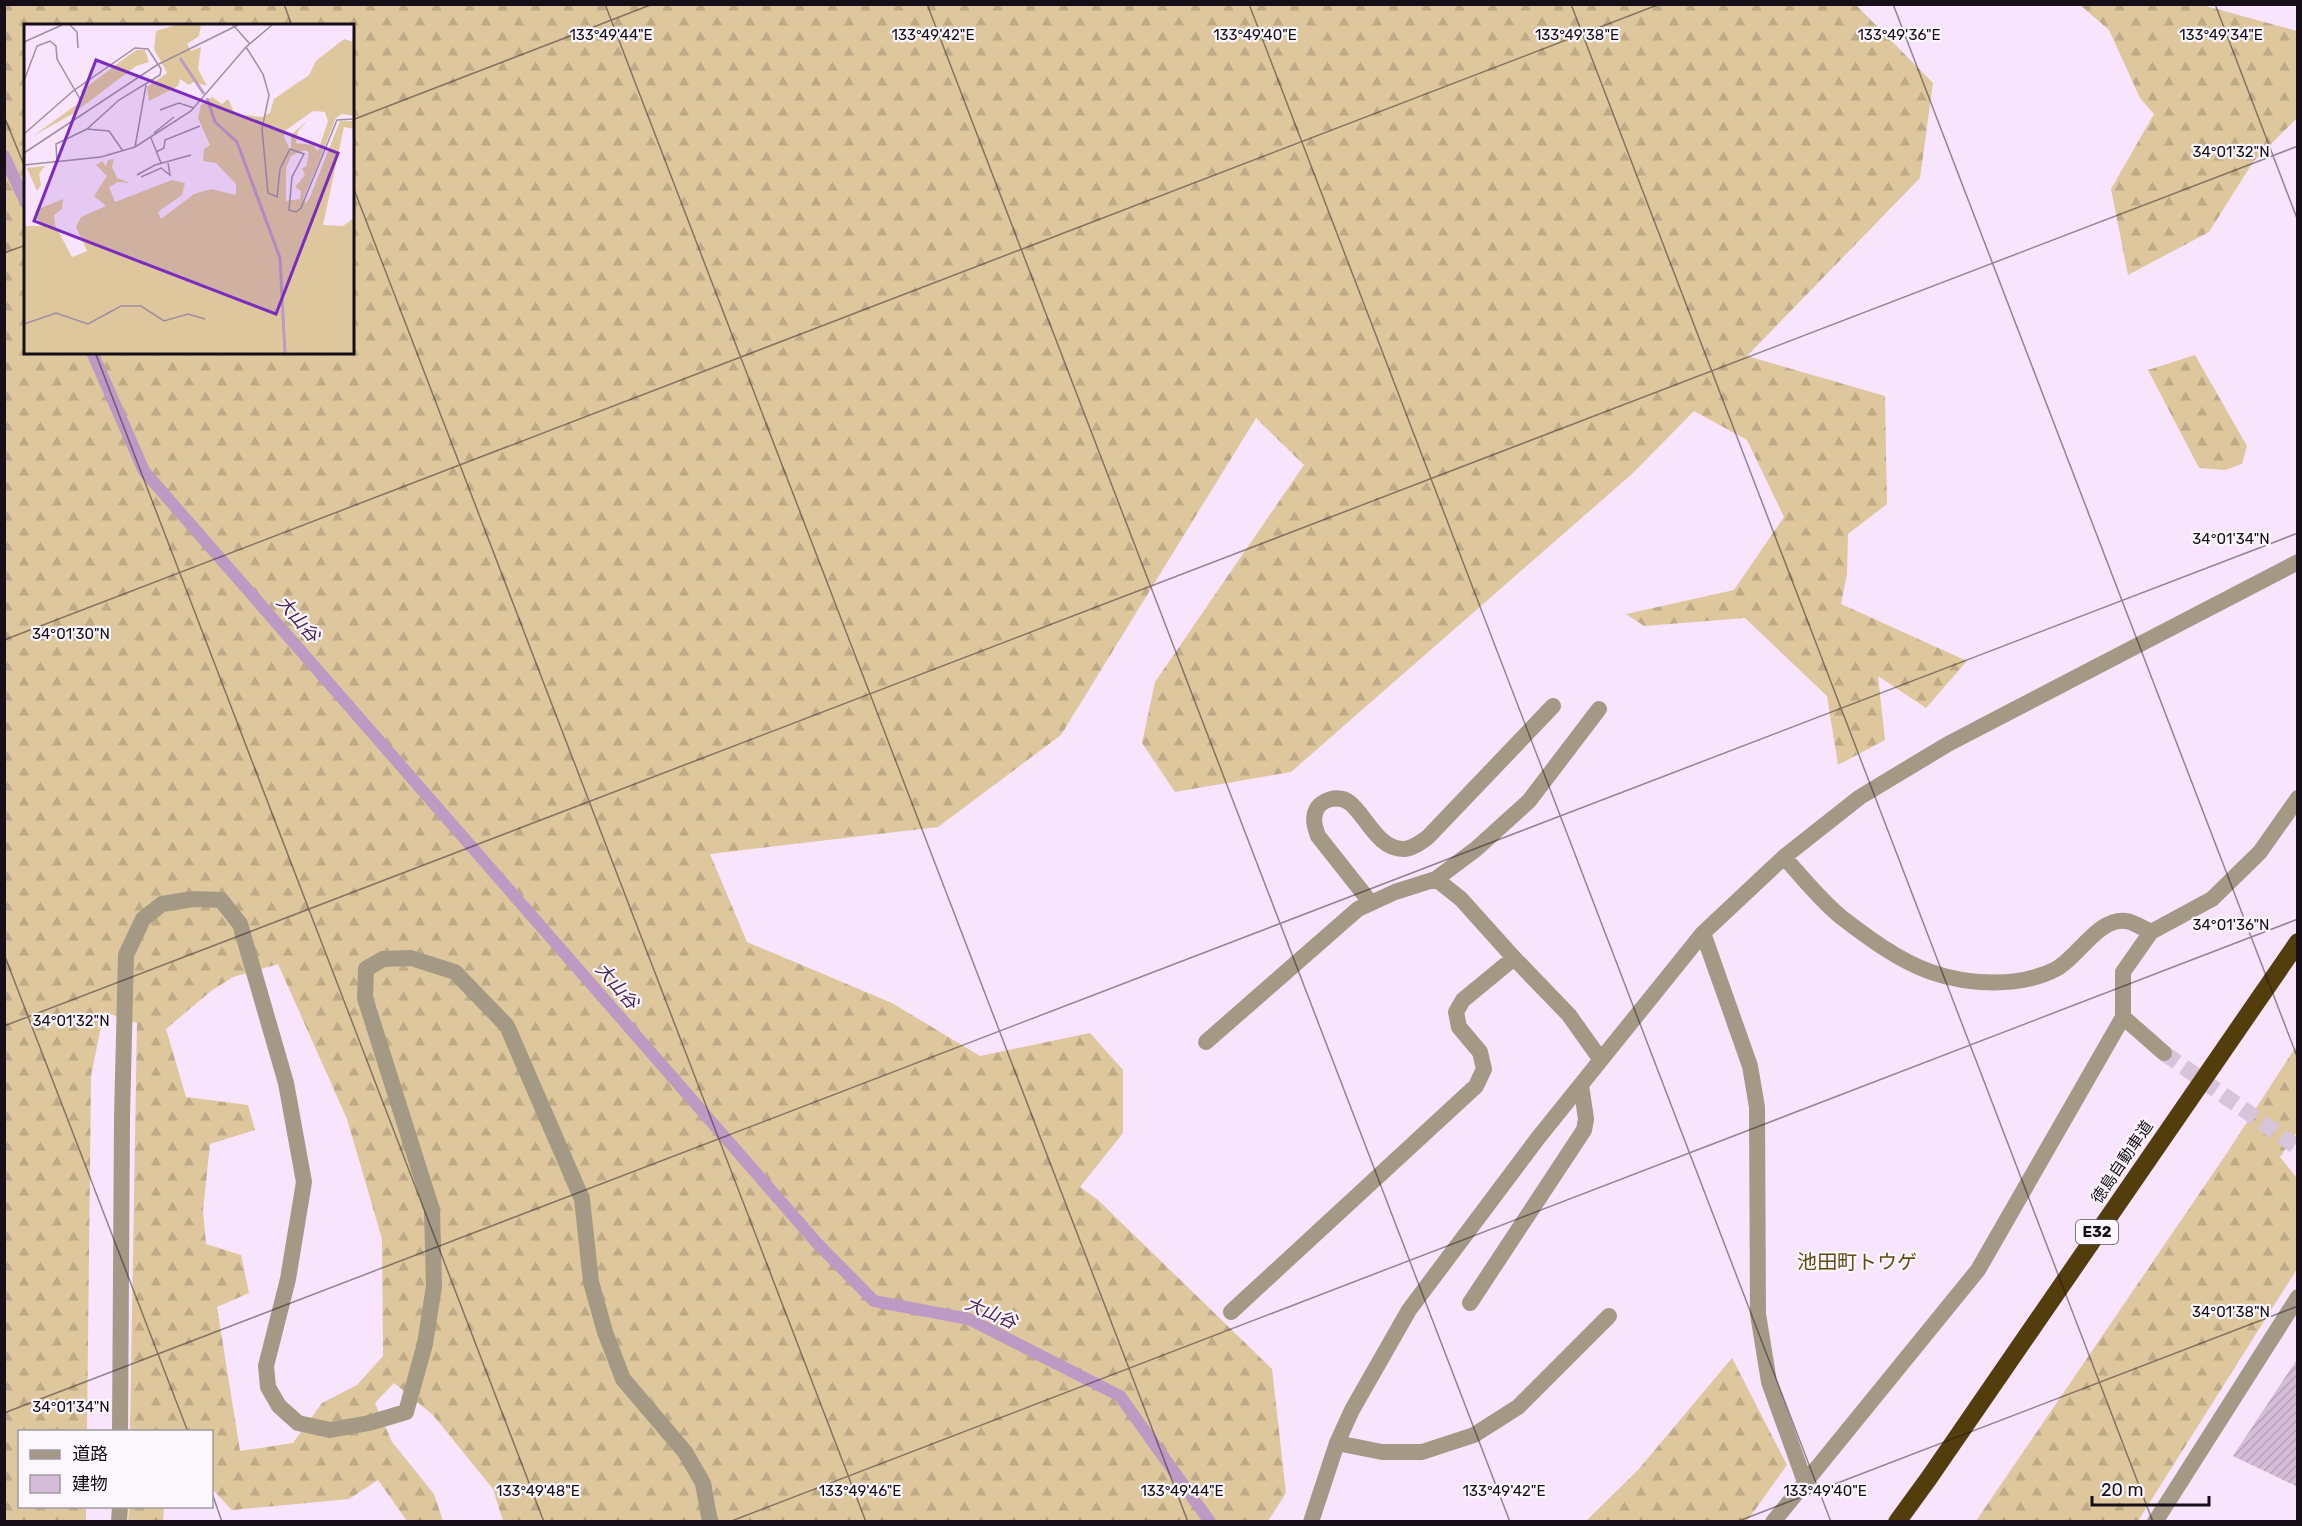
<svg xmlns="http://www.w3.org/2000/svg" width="2302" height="1526" font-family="Rubik,'Noto Sans JP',sans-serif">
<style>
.forest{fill:url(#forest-firs);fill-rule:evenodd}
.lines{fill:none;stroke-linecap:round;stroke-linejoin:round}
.stream{stroke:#bc9ac3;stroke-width:12}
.building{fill:url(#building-hatch)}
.minor-tunnel{stroke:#d6c4da;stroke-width:16;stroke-dasharray:16 8;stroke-linecap:butt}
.service{stroke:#a49985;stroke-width:16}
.minor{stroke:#a49985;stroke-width:16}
.motorway{stroke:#533d0d;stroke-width:18}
.ticks{fill:none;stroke:#160e18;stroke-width:1.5;stroke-opacity:0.45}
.labels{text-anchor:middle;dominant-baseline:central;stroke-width:4.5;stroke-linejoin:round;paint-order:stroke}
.shield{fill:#fcf7fd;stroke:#5b545d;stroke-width:1.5}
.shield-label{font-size:15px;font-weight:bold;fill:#160e18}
.street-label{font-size:16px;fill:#160e18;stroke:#fcf7fd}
.water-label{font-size:18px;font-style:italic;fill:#4c2255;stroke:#fcf7fd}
.quarter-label{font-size:20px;fill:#64490f;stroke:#fcf7fd}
.inset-river{fill:none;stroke:#bc9ac3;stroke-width:3}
.inset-road{fill:none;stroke:#9e8ea1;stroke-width:1.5}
.view{fill:#7b2cbf;fill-opacity:0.15;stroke:#7b2cbf;stroke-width:3}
.inset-edge{fill:none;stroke:#160e18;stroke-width:3}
.ticks-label{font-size:15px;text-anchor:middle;fill:#160e18;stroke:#fcf7fd;stroke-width:4.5;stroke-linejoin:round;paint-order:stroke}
</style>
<defs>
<pattern id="forest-firs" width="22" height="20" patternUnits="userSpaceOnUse" patternTransform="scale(1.5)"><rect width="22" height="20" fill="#dec79d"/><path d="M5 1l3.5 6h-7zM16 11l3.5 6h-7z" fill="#beaa86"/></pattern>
<pattern id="building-hatch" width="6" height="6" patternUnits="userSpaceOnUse" patternTransform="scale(1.5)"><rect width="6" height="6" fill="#d5bdda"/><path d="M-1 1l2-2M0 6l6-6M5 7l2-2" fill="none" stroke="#b6a1ba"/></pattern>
</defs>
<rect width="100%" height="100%" fill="#f8e4fc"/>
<path class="forest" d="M 1855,4 L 1933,83 L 1920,178 L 1747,356 L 1885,396 L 1887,504 L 1848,534 L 1847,574 L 1841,604 L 1967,661 L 1926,708 L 1878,676 L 1885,740 L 1838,765 L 1827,696 L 1745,618 L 1644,626 L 1626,614 L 1734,590 L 1784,517 L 1747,440 L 1694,411 L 1633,473 L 1291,772 L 1175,792 L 1142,743 L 1155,682 L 1304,465 L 1256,418 L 1061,735 L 938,827 L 710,854 L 747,942 L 892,1003 L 980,1056 L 1090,1033 L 1123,1070 L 1123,1133 L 1080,1187 L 1098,1200 L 1272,1369 L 1286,1493 L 1268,1521 L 978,1522 L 976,1519 L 974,1522 L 503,1521 L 493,1489 L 433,1415 L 394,1383 L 375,1403 L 392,1442 L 434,1494 L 443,1521 L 407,1521 L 378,1480 L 349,1499 L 232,1510 L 212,1489 L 212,1432 L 130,1431 L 137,1023 L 104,1012 L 91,1076 L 87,1431 L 20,1432 L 20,1506 L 86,1507 L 86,1521 L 5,1522 L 5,5 ZM 26,26 L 352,26 L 352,352 L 26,352 ZM 278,964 L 347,1119 L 382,1239 L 383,1356 L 357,1385 L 322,1403 L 293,1443 L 240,1451 L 217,1307 L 249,1293 L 241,1255 L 206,1244 L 203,1210 L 210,1144 L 255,1130 L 248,1105 L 186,1097 L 166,1029 L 211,991 L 233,977 Z
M 2080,5 L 2202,5 L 2297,31 L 2297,118 L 2253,162 L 2209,232 L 2128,275 L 2111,189 L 2154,114 L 2140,98 L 2109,30 Z
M 2195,355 L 2247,446 L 2242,464 L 2225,470 L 2199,468 L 2148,370 Z
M 2297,1045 L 2297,1132 L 2280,1157 L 2297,1178 L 2297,1269 L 2138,1521 L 1976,1521 L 2227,1153 Z
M 1732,1358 L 1787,1465 L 1747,1521 L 1586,1521 L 1638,1470 Z
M 129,1507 L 164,1507 L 163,1521 L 128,1521 Z"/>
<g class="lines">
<path class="stream" d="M 4,156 L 26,203
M 92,352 L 144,471 L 817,1243 L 874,1301 L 969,1319 L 1120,1396 L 1210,1522"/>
</g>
<path class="building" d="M 2298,1358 L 2298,1487 L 2233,1456 Z"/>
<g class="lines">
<path class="minor-tunnel" d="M 2164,1053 L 2298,1148"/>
<path class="service" d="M 1371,903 L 1318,836 C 1315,827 1313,822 1315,813 C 1319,799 1339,794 1350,803 C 1366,816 1378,849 1403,849 C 1412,849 1421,842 1428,837 L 1553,706
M 1470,1303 L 1584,1130 L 1586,1119 L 1581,1085
M 1337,1443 L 1382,1452 L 1422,1452 L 1474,1435 L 1518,1407 L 1609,1316"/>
<path class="minor" d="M 1784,857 C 1802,877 1820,900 1841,917 C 1867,937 1899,961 1931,972 C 1968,985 2020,988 2056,969 C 2078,957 2099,917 2126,921 C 2134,922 2144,929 2151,932
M 1436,879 L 1461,899 L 1514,958 L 1569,1015 L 1601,1060
M 1703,933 L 1750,1066 L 1757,1107 L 1758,1314 L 1769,1382 L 1805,1482
M 2123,1017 L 2164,1053
M 1206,1042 L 1358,909 L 1395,892 L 1436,879 L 1476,849 L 1529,801 L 1599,709
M 1231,1312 L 1476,1086 L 1484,1069 L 1480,1052 L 1459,1027 L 1456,1012 L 1463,1000 L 1514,958
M 120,1432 L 122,1117 L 126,955 L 143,919 L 162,904 L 193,899 L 221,900 L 240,924 L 286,1083 L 304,1182 L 288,1279 L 266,1366 L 268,1387 L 279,1406 L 298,1423 L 330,1430 L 369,1423 L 406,1412 L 425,1344 L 434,1286 L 432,1210 L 365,998 L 366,969 L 383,959 L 411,958 L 455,972 L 507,1026 L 582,1199 L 591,1282 L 605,1332 L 623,1379 L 685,1452 L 703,1483 L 710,1522
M 119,1522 L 120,1506
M 1311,1522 L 1337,1443 L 1352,1410 L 1409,1310 L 1538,1138 L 1703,933 L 1784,857 L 1860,797 L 1948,744 L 2298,562
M 1773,1522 L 1978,1270 L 2123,1017 L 2123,972 L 2151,932 L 2212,899 L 2260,852 L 2298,798
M 2155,1522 L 2298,1297"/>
<path class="motorway" d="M 1897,1522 L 1929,1478 L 2298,942"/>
</g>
<path class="ticks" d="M 284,4 L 292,26M 605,4 L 1188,1522M 927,4 L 1510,1522M 1249,4 L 1831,1522M 1571,4 L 2153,1522M 1893,4 L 2298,1059M 2215,4 L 2298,221M 4,116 L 26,170M 352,120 L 653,4M 352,184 L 866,1522M 4,253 L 26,245M 95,352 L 544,1522M 4,640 L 1660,4M 4,954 L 188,1432M 4,1026 L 2298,146M 4,1413 L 2298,533M 212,1493 L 222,1522M 729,1522 L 2298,919M 1736,1522 L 2298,1306"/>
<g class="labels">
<rect class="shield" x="2076" y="1220" width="42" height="24" rx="4.5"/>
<g class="shield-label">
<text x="2097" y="1232">E32</text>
</g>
<g class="street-label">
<text transform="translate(2122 1162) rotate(-56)">徳島自動車道</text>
</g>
<g class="water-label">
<text transform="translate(298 619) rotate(49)">大山谷</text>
<text transform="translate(617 986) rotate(49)">大山谷</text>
<text transform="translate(991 1313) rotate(23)">大山谷</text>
</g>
<g class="quarter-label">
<text x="1857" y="1262">池田町トウゲ</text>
</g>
</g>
<g transform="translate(24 24)">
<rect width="330" height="330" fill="#f8e4fc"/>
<path d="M 152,1 L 177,1 L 175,12 L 163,20 L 167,27 L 177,23 L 174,45 L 183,62 L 170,58 L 165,61 L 156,55 L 154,62 L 125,77 L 123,63 L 143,49 L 130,25 L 132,7 ZM 320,15 L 330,18 L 330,92 L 318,90 L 312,94 L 279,176 L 282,179 L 286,173 L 316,97 L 330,97 L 330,105 L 320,103 L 299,201 L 319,202 L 330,194 L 330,329 L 0,329 L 0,202 L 21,202 L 11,193 L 12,186 L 39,175 L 38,185 L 30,191 L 31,201 L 48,233 L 63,227 L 52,203 L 57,193 L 82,182 L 70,172 L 83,152 L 72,141 L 78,137 L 82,142 L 84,136 L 90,135 L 88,143 L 93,154 L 106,159 L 94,158 L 85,163 L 91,178 L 148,156 L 161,159 L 158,171 L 134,188 L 137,195 L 170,170 L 187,165 L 212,171 L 212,160 L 192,139 L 179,137 L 180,125 L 186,121 L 174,94 L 177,81 L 188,73 L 198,80 L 204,75 L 211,90 L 238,93 L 246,89 L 250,75 L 285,51 L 292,37 ZM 289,87 L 301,88 L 304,97 L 294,127 L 289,121 L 272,119 L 274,107 L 284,96 L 267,111 L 267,128 L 260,113 L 262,106 ZM 280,126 L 285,128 L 282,143 L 278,144 L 281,151 L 271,163 L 277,167 L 276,175 L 262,177 L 262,144 L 267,132 ZM 112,26 L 121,26 L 125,38 L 112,42 L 50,89 L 9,112 L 59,76 L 57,67 ZM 21,142 L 15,150 L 17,161 L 13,167 L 3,144 Z" fill="#dec79d" fill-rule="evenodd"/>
<path class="inset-river" d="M 156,34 L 180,70M 183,74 L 191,98 L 213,118 L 256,234 L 261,329"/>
<path class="inset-road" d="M 46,1 L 53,8 L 54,24M 209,1 L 226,20M 0,18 L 38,1M 222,23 L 239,50 L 245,71 L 238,105 L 244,169 L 253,173 L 256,145 L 266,125 L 280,130 L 268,153 L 265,186 L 272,188 L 277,184 L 313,96 L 330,95M 0,57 L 13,22 L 26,17 L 32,22 L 33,35 L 56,75M 136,86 L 155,79 L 170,84M 63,105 L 85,107 L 99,127M 130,109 L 150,93M 0,110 L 49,67 L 111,24 L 124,25 L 137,45 L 136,51 L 95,76 L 63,105 L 32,120 L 33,138M 127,114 L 137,139M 111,123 L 122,61M 132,128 L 140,124 L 141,116 L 176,102M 0,129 L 133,41 L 214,1M 0,141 L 77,133 L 111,123 L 167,87 L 222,23 L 248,1M 113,151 L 131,141 L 167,131M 117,153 L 137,144 L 146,151 L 144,139M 0,300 L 32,289 L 64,300 L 97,282 L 117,282 L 140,297 L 164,290 L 181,295"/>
<path class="view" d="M 72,36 L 314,129 L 252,290 L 10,197 Z"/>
<rect width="330" height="330" class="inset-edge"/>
</g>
<g class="ticks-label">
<text x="2221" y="40">133°49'34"E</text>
<text x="611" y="40">133°49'44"E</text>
<text x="933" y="40">133°49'42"E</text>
<text x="1255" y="40">133°49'40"E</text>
<text x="1577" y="40">133°49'38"E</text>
<text x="1899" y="40">133°49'36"E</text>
<text x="2231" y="157">34°01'32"N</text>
<text x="2231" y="544">34°01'34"N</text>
<text x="71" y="639">34°01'30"N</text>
<text x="2231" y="930">34°01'36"N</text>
<text x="71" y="1026">34°01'32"N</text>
<text x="2231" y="1317">34°01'38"N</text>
<text x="71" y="1412">34°01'34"N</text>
<text x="538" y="1496">133°49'48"E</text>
<text x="860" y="1496">133°49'46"E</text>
<text x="1182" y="1496">133°49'44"E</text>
<text x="1504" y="1496">133°49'42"E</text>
<text x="1825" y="1496">133°49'40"E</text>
</g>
<rect width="2302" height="1526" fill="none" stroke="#160e18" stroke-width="12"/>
<rect x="18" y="1430" width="195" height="78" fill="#fcf7fd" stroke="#a09aa1" stroke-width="1.5"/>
<rect x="30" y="1450" width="30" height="9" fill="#a49985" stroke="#a09aa1" stroke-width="1.5"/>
<text x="72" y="1460" font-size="18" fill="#160e18">道路</text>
<rect x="30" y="1475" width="30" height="18" fill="#d5bdda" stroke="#a09aa1" stroke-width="1.5"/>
<text x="72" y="1490" font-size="18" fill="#160e18">建物</text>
<path d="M2092 1496v9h117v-9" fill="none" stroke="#160e18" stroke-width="3"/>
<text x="2101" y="1496" font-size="18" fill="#160e18" stroke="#fcf7fd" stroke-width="4.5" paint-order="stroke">20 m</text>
</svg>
